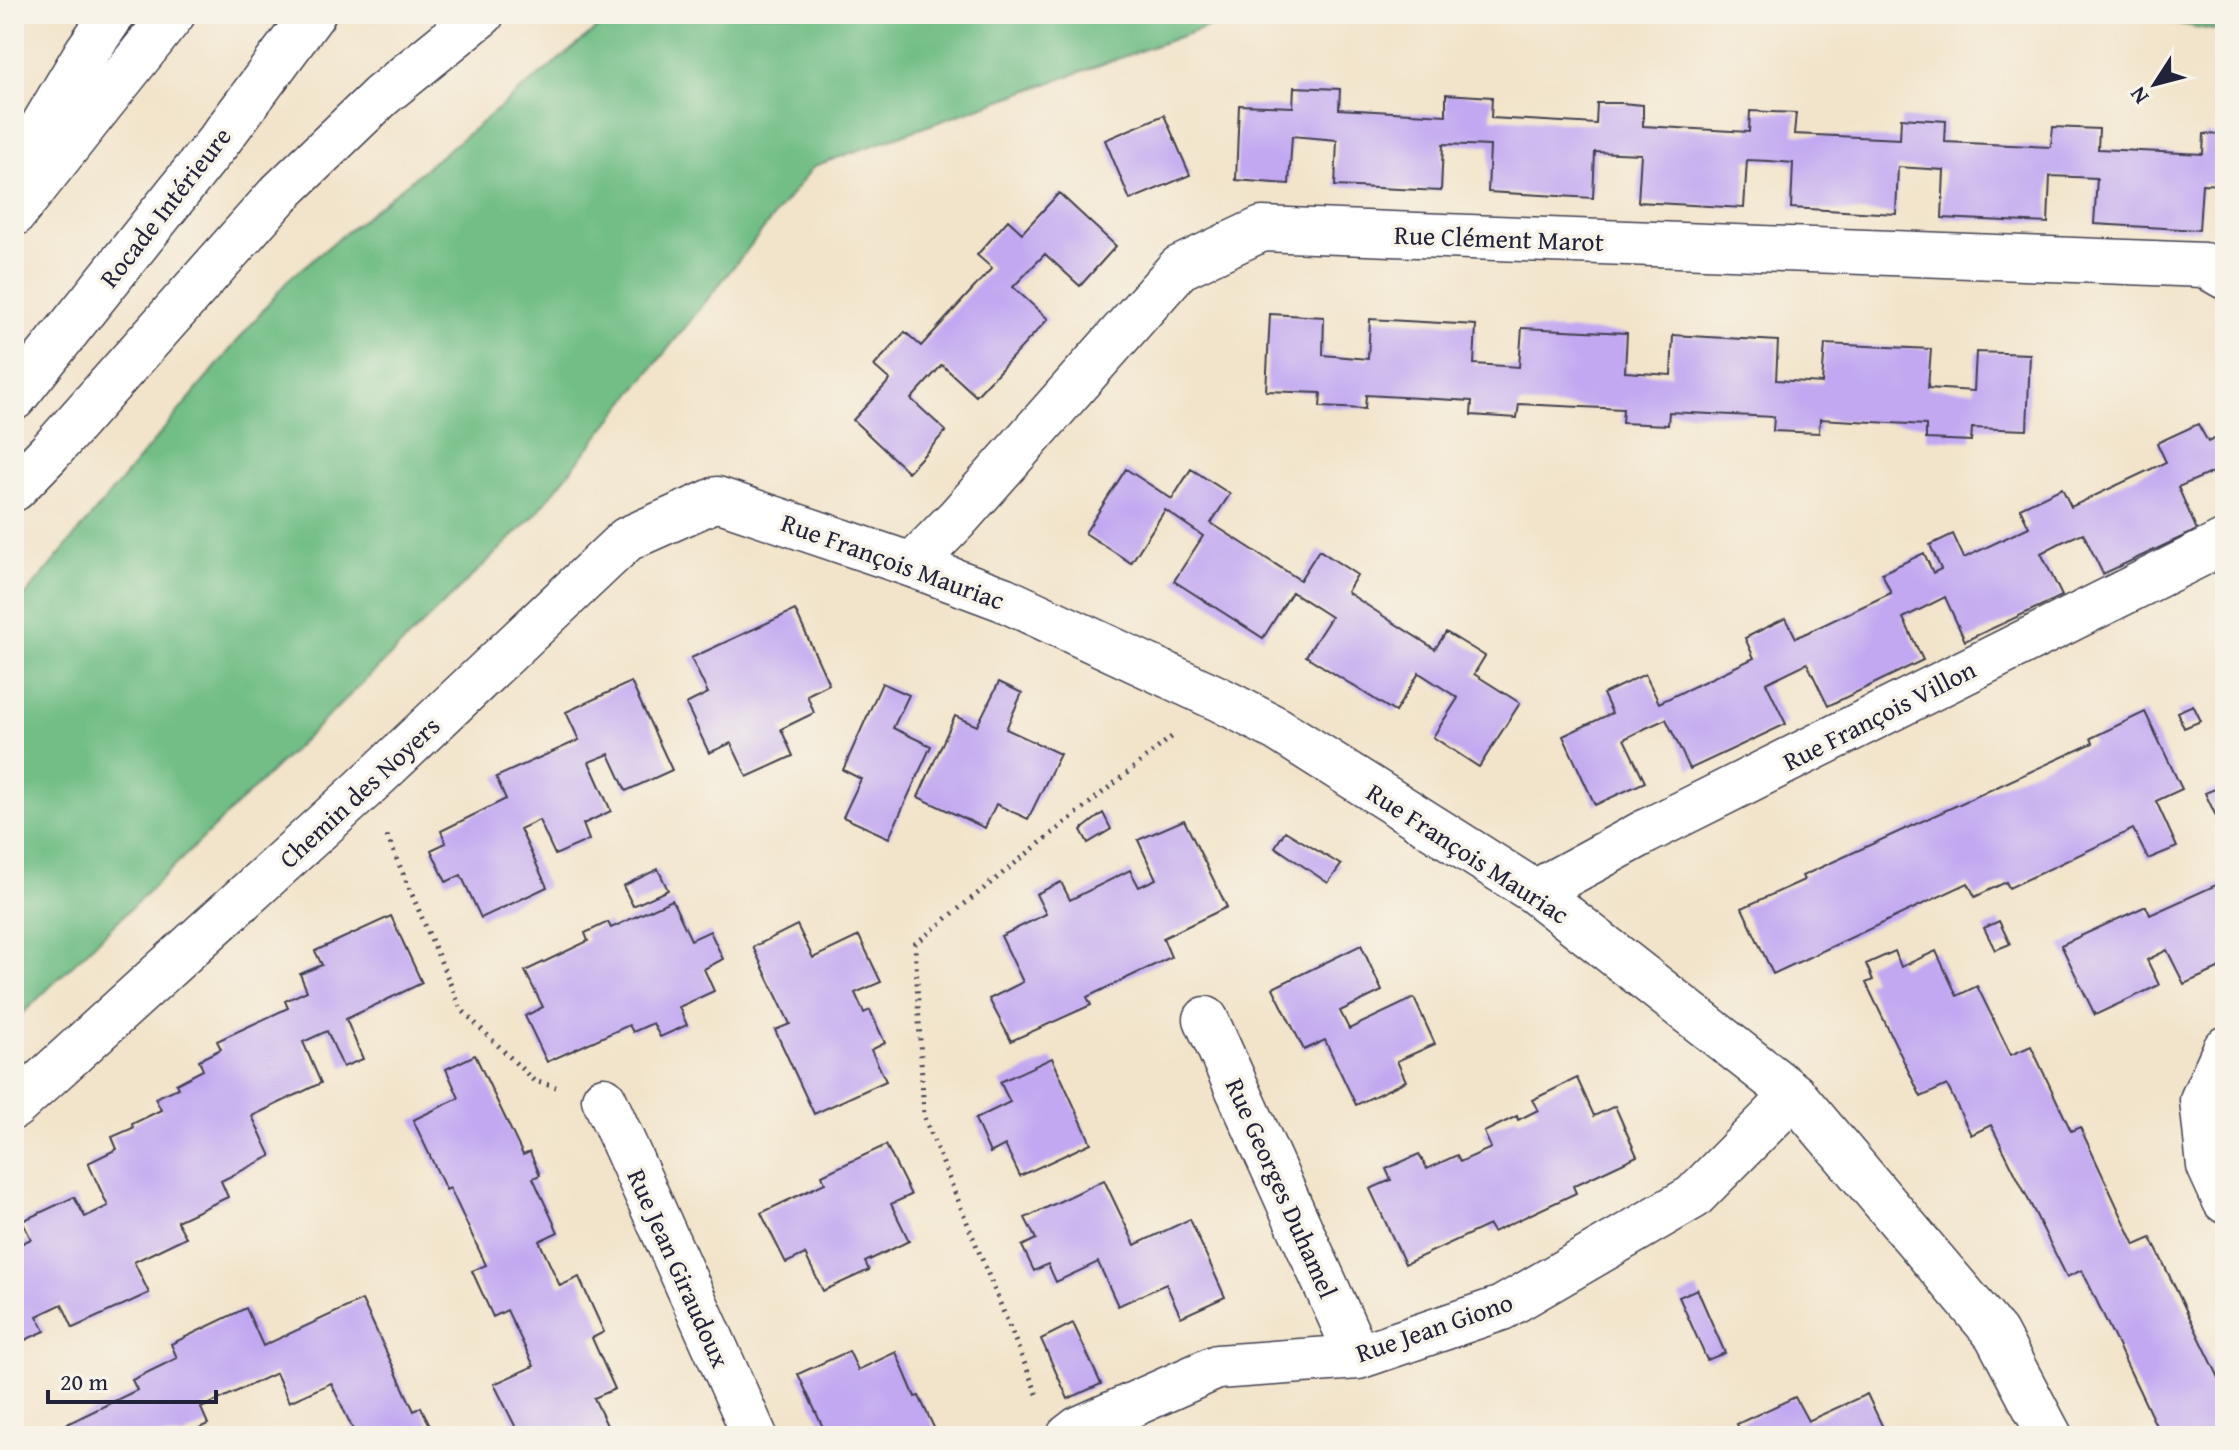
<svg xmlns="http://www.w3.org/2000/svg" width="2239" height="1450" font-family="'Gentium Book Plus',serif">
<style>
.forest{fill:#72be86;stroke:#4a7060;stroke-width:2}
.building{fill:#c1a8f1}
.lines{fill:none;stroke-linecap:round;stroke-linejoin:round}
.street-casing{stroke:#413f50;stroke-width:47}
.highway-casing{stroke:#413f50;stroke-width:47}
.path{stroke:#413f50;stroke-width:5;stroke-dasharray:2 6;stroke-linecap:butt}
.street{stroke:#fff;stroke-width:44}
.highway{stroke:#fff;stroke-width:44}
.labels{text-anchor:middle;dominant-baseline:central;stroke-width:7;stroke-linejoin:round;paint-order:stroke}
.street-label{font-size:26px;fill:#22223b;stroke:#f7f3e8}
</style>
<rect width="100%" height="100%" fill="#f7f3e8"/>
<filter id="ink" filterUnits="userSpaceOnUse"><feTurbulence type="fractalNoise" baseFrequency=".0125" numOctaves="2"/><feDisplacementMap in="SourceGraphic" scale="16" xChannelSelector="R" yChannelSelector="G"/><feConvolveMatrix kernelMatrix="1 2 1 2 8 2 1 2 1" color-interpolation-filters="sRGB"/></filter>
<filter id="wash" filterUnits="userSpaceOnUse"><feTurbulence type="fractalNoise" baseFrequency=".006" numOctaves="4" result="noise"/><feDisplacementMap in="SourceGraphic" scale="32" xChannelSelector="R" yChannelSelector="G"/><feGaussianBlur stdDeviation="1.8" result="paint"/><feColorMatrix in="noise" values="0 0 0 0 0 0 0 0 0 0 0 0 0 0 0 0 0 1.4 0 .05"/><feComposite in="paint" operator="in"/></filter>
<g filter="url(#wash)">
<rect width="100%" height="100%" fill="#f2e4ca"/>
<path class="forest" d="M 615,14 L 1244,14 L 814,166 L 535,515 L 14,1022 L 14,609 L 290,278 Z
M 2123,14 L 2225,14 L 2225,32 Z"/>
<g id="blocks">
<path class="building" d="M 1294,87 L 1340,89 L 1339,109 L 1446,115 L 1446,94 L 1492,97 L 1491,118 L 1596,124 L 1597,103 L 1621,103 L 1643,105 L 1643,126 L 1749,132 L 1750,111 L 1796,113 L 1794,134 L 1900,139 L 1901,118 L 1946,121 L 1945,142 L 2051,147 L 2053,127 L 2099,129 L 2098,149 L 2203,154 L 2204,134 L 2225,135 L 2225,185 L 2202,184 L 2199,230 L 2094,224 L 2097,178 L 2050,176 L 2048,223 L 1942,218 L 1944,170 L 1898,167 L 1896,214 L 1791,208 L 1793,163 L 1770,161 L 1747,160 L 1744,208 L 1638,202 L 1641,154 L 1595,152 L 1593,198 L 1488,192 L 1490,146 L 1467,145 L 1443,144 L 1441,191 L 1335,186 L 1337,140 L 1292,136 L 1289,184 L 1236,180 L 1239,105 L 1293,107 Z
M 1164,115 L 1190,175 L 1130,200 L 1105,140 Z
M 1059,193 L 1116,246 L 1080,286 L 1045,254 L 1013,287 L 1048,319 L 976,396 L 942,365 L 911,399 L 946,431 L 908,472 L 853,420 L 890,380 L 874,366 L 905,332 L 921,346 L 992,268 L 977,255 L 1008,220 L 1022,233 Z
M 1270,314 L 1324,317 L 1323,355 L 1368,359 L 1370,319 L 1476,325 L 1474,364 L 1519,367 L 1522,328 L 1627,333 L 1625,372 L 1671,375 L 1673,335 L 1778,341 L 1776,380 L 1822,383 L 1825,344 L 1931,349 L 1928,388 L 1974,391 L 1976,352 L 2030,354 L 2027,430 L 1972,428 L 1971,441 L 1926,439 L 1926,425 L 1820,419 L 1819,433 L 1773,431 L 1774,417 L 1669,412 L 1668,425 L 1622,423 L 1623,409 L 1519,404 L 1517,418 L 1471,415 L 1472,401 L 1366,395 L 1365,409 L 1320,407 L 1321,393 L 1266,391 Z
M 2198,424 L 2208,442 L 2225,434 L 2225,480 L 2220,469 L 2178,487 L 2197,530 L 2103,574 L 2083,533 L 2062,542 L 2041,553 L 2062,596 L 1965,641 L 1945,597 L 1903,618 L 1923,660 L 1828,706 L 1807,663 L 1766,683 L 1786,724 L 1690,769 L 1666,719 L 1646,728 L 1624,739 L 1645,782 L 1595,805 L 1563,736 L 1612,713 L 1603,694 L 1645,674 L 1659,703 L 1754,658 L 1745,638 L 1765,628 L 1786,618 L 1796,638 L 1891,593 L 1882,573 L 1924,553 L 1933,573 L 1941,569 L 1930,545 L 1953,534 L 1964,558 L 2029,527 L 2020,508 L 2062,488 L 2071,507 L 2166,462 L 2157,443 Z
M 1126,469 L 1172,499 L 1191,469 L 1230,494 L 1211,523 L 1300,580 L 1319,550 L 1357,575 L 1347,592 L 1391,621 L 1435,649 L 1446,632 L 1485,656 L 1474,674 L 1520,703 L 1479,767 L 1433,737 L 1458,698 L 1419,673 L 1395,712 L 1306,656 L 1331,617 L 1292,592 L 1263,638 L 1174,581 L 1203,536 L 1165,510 L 1131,563 L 1085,533 Z
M 795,610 L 829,684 L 807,695 L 814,713 L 781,729 L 793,756 L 747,777 L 731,743 L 709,753 L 686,704 L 708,693 L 691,658 Z
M 631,682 L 672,770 L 626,791 L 609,754 L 589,762 L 611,811 L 583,824 L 589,840 L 555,855 L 539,820 L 520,829 L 547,887 L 481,918 L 461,875 L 446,882 L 431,850 L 446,843 L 441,831 L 506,799 L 496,777 L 579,740 L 566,712 Z
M 999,682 L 1022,693 L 1006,729 L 1060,754 L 1028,819 L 996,804 L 985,828 L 918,797 L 955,716 L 977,726 Z
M 882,683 L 909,695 L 893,728 L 931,746 L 889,838 L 843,817 L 861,779 L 843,770 Z
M 2193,705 L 2201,721 L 2184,728 L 2177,712 Z
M 2145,712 L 2182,789 L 2156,801 L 2177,847 L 2148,859 L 2133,829 L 2009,888 L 2006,882 L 1975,897 L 1968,883 L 1773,974 L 1742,908 L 1804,880 L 1802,876 L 2093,743 L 2091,738 Z
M 2225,785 L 2225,827 L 2222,829 L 2205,793 Z
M 1103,813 L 1111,829 L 1088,843 L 1081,830 Z
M 1184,820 L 1227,907 L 1163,938 L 1171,957 L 1087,997 L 1091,1005 L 1011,1041 L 989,999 L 1023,982 L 1001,936 L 1046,914 L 1036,894 L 1061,882 L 1070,900 L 1130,870 L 1139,887 L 1156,879 L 1138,840 Z
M 1285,831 L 1341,865 L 1328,883 L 1275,847 Z
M 658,869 L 668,890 L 633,906 L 623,886 Z
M 2225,881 L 2225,966 L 2184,984 L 2167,950 L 2147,960 L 2159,985 L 2095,1015 L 2061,945 L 2146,906 L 2150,915 Z
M 672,900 L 691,940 L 710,931 L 723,959 L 704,969 L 714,991 L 679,1007 L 687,1025 L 660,1037 L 653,1023 L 633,1032 L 629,1025 L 547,1062 L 525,1016 L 543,1007 L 525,971 L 588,941 L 585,933 L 608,922 L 611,928 Z
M 391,916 L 422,983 L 346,1019 L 363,1059 L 343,1067 L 327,1031 L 303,1042 L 321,1083 L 252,1116 L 271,1156 L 221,1181 L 228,1197 L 177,1221 L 186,1237 L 134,1262 L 149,1293 L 73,1328 L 62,1304 L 37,1316 L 45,1331 L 14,1345 L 14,1247 L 31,1239 L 22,1221 L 74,1197 L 85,1217 L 108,1206 L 88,1163 L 117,1149 L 112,1137 L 133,1128 L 132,1124 L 161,1110 L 155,1098 L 178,1088 L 176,1084 L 203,1070 L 199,1060 L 221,1049 L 217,1041 L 288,1008 L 285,1001 L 307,991 L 300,974 L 322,965 L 315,951 Z
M 1999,921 L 2010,944 L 1995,950 L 1984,928 Z
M 797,925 L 813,958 L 859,936 L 881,982 L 855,993 L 864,1013 L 870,1010 L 885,1043 L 871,1050 L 886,1081 L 814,1114 L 775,1030 L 790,1024 L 753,947 Z
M 1361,945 L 1382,991 L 1340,1011 L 1349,1029 L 1414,998 L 1435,1044 L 1397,1061 L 1406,1081 L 1356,1105 L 1325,1040 L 1304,1050 L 1273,988 Z
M 1895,951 L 1901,967 L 1936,951 L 1957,996 L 1977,986 L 2011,1055 L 2031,1046 L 2071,1131 L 2080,1127 L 2135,1245 L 2151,1238 L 2225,1390 L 2225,1436 L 2161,1436 L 2082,1270 L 2067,1277 L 1991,1125 L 1971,1135 L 1947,1085 L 1921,1097 L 1866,983 L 1873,980 L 1866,964 Z
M 475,1055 L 523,1155 L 530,1152 L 540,1175 L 533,1178 L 558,1232 L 539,1241 L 560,1286 L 579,1277 L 604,1332 L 592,1338 L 615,1389 L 594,1398 L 612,1436 L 520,1436 L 494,1384 L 534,1366 L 507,1310 L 493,1317 L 472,1271 L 486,1265 L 450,1188 L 446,1190 L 413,1120 L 459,1098 L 446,1069 Z
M 1052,1058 L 1091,1143 L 1020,1176 L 1005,1145 L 990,1153 L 975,1119 L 1010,1102 L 1000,1082 Z
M 1577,1078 L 1594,1116 L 1615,1106 L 1637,1156 L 1573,1186 L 1576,1193 L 1493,1232 L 1489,1225 L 1405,1264 L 1370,1189 L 1391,1180 L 1386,1169 L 1419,1154 L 1427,1169 L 1457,1155 L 1460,1162 L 1491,1148 L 1484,1132 L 1517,1116 L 1518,1120 L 1538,1110 L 1532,1100 Z
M 886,1145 L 911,1195 L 891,1204 L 909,1241 L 865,1262 L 869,1270 L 823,1291 L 805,1254 L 786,1263 L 761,1213 L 825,1183 L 822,1175 Z
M 1104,1180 L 1135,1245 L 1190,1219 L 1225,1297 L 1181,1317 L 1166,1284 L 1118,1306 L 1098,1262 L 1056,1282 L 1048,1264 L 1034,1271 L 1022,1246 L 1036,1239 L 1025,1218 Z
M 1697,1289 L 1725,1353 L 1707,1360 L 1679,1297 Z
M 362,1300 L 414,1411 L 421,1407 L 435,1436 L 356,1436 L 331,1383 L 289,1402 L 276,1373 L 201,1408 L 208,1424 L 186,1434 L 187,1436 L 65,1436 L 61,1427 L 137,1390 L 132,1380 L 177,1358 L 171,1344 L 246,1308 L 263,1346 Z
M 1073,1323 L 1101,1384 L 1068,1399 L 1041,1339 Z
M 849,1351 L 858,1370 L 896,1352 L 915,1397 L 919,1396 L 938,1436 L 827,1436 L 798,1374 Z
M 1867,1394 L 1887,1436 L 1735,1436 L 1741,1433 L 1737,1424 L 1795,1397 L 1808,1421 Z"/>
</g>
</g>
<g filter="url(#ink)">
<use href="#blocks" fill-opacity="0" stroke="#413f50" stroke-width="2"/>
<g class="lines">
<g class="street-casing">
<path id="street" d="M 912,565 L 957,519 L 1179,268 L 1262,229 L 2204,265 L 2225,277
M 1535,892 L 1645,832 L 2225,542
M 1206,1019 L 1358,1357
M 2225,1049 L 2202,1100 L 2209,1166 L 2225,1201
M 604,1099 L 755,1436
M 14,1107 L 362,790 L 627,539 L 717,499 L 912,565 L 1003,599 L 1219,699 L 1277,729 L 1535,892 L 1794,1095 L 1996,1334 L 2050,1436
M 1069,1436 L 1078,1429 L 1217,1367 L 1358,1357 L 1502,1308 L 1693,1197 L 1794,1095"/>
</g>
<g class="highway-casing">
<path id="highway" d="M 14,174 L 86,53 L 113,14
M 14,214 L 173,14
M 14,398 L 218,142 L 313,14
M 14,489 L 49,453 L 278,195 L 381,96 L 482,14"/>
</g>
<path class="path" d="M 387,836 L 461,1009 L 534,1081 L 556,1087
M 1037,1394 L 924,1117 L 915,944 L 1174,735"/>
<use href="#street" class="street"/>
<use href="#highway" class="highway"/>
</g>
</g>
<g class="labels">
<g class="street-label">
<text transform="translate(165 207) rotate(-52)">Rocade Intérieure</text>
<text transform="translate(1499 238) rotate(2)">Rue Clément Marot</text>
<text transform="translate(893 561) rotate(20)">Rue François Mauriac</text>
<text transform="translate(1879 715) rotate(-27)">Rue François Villon</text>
<text transform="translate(359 792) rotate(-43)">Chemin des Noyers</text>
<text transform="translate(1468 853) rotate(33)">Rue François Mauriac</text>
<text transform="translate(1282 1188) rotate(66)">Rue Georges Duhamel</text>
<text transform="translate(679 1268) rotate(66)">Rue Jean Giraudoux</text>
<text transform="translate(1434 1327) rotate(-19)">Rue Jean Giono</text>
</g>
</g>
<rect width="2239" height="1450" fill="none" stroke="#f7f3e8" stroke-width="48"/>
<g transform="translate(2155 84) rotate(234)" stroke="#f7f3e8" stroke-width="6" paint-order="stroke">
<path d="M0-6L14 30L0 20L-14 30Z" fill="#22223b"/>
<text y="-12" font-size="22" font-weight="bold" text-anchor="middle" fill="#22223b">N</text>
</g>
<path d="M48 1390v12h168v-12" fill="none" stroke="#22223b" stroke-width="4"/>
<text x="60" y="1390" font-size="24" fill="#22223b" stroke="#f7f3e8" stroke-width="6" paint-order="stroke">20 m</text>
</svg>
